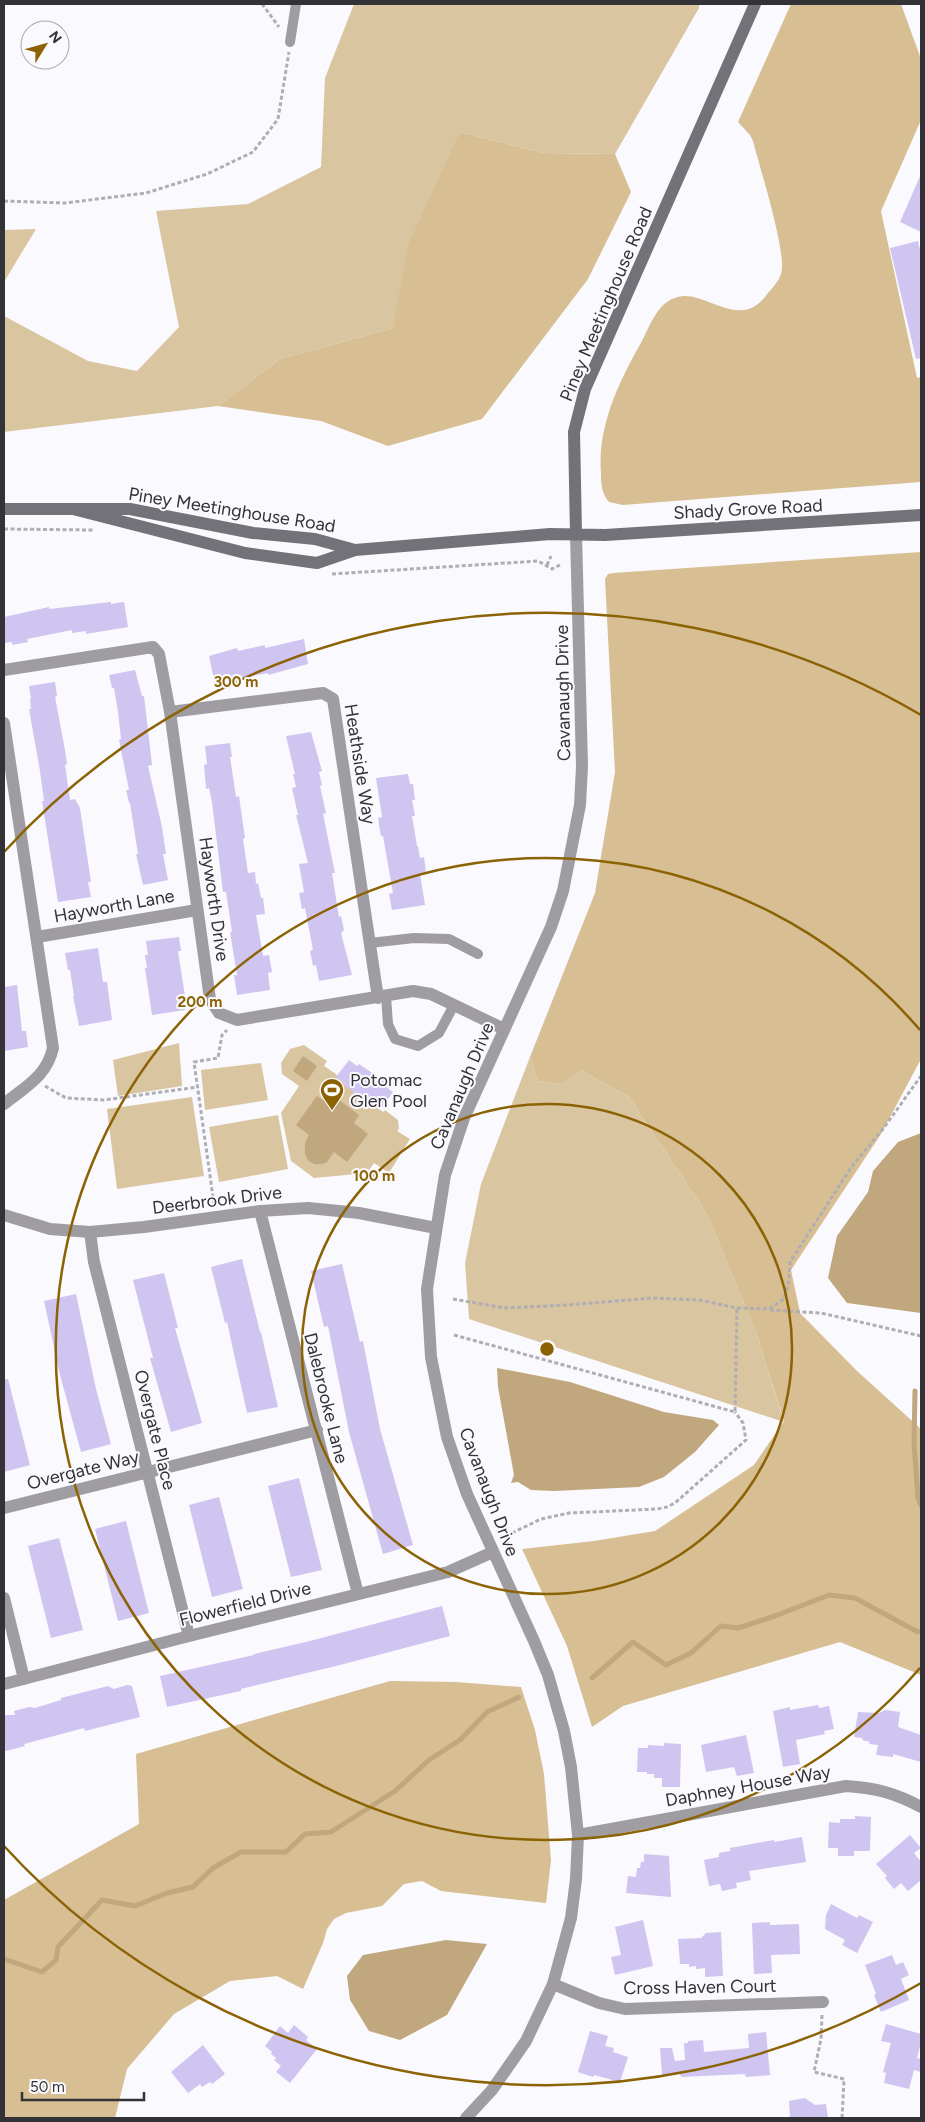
<svg xmlns="http://www.w3.org/2000/svg" width="925" height="2122" font-family="Figtree,sans-serif">
<style>
.green{fill:#dac5a1}
.forest{fill:#d7be93}
.water{fill:#c0a77d}
.lines{fill:none;stroke-linecap:round;stroke-linejoin:round}
.stream{stroke:#c0a77d;stroke-width:5}
.building{fill:#d0c4f1}
.path{stroke:#afaeb2;stroke-width:3;stroke-dasharray:4 2.5;stroke-linecap:butt}
.service{stroke:#9f9da2;stroke-width:10}
.minor{stroke:#9f9da2;stroke-width:12}
.tertiary{stroke:#9f9da2;stroke-width:12}
.secondary{stroke:#737279;stroke-width:12}
.ring{fill:none;stroke:#8b6304;stroke-width:2.5}
.labels{text-anchor:middle;dominant-baseline:central;stroke-width:4;stroke-linejoin:round;paint-order:stroke}
.street-label{font-size:18px;fill:#333236;stroke:#faf9fe}
.poi-label{font-size:18px;fill:#333236;stroke:#faf9fe;text-anchor:start}
.centre{fill:#8b6304;stroke:#faf9fe;stroke-width:2.5}
.ring-label{font-size:15px;text-anchor:middle;font-weight:bold;fill:#8b6304;stroke:#faf9fe;stroke-width:4;stroke-linejoin:round;paint-order:stroke}
</style>
<rect width="100%" height="100%" fill="#faf9fe"/>
<path class="green" d="M 354,4 L 699,4 L 699,8 L 615,154 L 543,153 L 460,132 L 402,294 L 393,328 L 280,359 L 218,406 L 4,432 L 4,316 L 88,361 L 137,371 L 179,327 L 156,211 L 248,204 L 321,167 L 325,78 Z
M 36,229 L 4,282 L 4,230 Z
M 179,1043 L 182,1086 L 118,1096 L 113,1060 Z
M 304,1045 L 327,1061 L 324,1066 L 336,1074 L 339,1079 L 383,1112 L 385,1110 L 398,1120 L 399,1129 L 397,1131 L 410,1139 L 389,1173 L 374,1163 L 367,1173 L 314,1178 L 291,1161 L 281,1113 L 299,1086 L 282,1074 L 281,1063 L 290,1049 Z
M 530,1057 L 538,1081 L 563,1084 L 582,1071 L 629,1097 L 707,1214 L 757,1335 L 784,1422 L 469,1319 L 465,1263 L 481,1184 Z
M 261,1063 L 268,1100 L 205,1110 L 201,1070 Z
M 192,1097 L 204,1176 L 117,1189 L 107,1109 Z
M 278,1115 L 288,1169 L 219,1182 L 209,1127 Z"/>
<path class="forest" d="M 791,4 L 901,4 L 921,59 L 921,120 L 881,211 L 917,378 L 921,377 L 921,482 L 623,505 L 609,502 C 602,494 601,485 601,474 C 597,425 620,380 643,339 C 650,325 657,306 672,299 C 702,283 738,336 768,293 C 772,288 779,281 781,274 C 788,256 759,165 753,141 L 750,135 L 738,122 Z
M 460,132 L 543,153 L 615,154 L 631,192 L 588,279 L 482,419 L 388,446 L 321,421 L 218,406 L 280,359 L 393,328 L 408,245 Z
M 921,552 L 921,1059 L 881,1134 L 791,1270 L 800,1313 L 857,1371 L 921,1429 L 921,1675 L 840,1642 L 623,1706 L 592,1727 L 567,1646 L 522,1549 L 594,1541 L 655,1531 L 754,1465 L 784,1421 L 757,1335 L 707,1214 L 629,1097 L 582,1071 L 563,1084 L 538,1081 L 530,1057 L 595,893 L 615,772 L 605,579 L 608,574 L 613,573 Z
M 390,1681 L 456,1682 L 521,1687 L 535,1730 L 544,1774 L 551,1860 L 546,1903 L 441,1891 L 422,1881 L 404,1884 L 382,1906 L 346,1913 L 334,1919 L 327,1929 L 323,1943 L 303,1989 L 277,1976 L 230,1981 L 174,2014 L 127,2069 L 115,2118 L 4,2118 L 4,1900 L 139,1824 L 136,1754 Z"/>
<path class="water" d="M 303,1056 L 317,1066 L 307,1081 L 293,1071 Z
M 317,1096 L 332,1106 L 338,1099 L 359,1115 L 354,1123 L 368,1134 L 347,1162 L 334,1152 L 327,1162 C 307,1171 299,1151 309,1135 L 296,1125 Z
M 921,1133 L 921,1313 L 847,1303 L 828,1278 L 837,1236 L 868,1192 L 873,1171 L 898,1142 Z
M 497,1368 L 570,1382 L 664,1412 L 713,1420 L 719,1425 L 695,1452 L 664,1477 L 639,1487 L 554,1491 L 531,1490 L 518,1482 L 511,1483 L 514,1475 L 498,1387 Z
M 446,1940 L 487,1944 L 447,2015 L 400,2040 L 369,2031 L 350,2000 L 347,1976 L 363,1955 Z"/>
<g class="lines">
<path class="stream" d="M 915,1391 L 914,1443 L 918,1498 L 921,1505
M 592,1678 L 633,1642 L 666,1665 L 691,1653 L 721,1626 L 738,1628 L 775,1616 L 829,1595 L 855,1598 L 918,1632 L 921,1631
M 4,1959 L 42,1972 L 56,1960 L 58,1947 L 102,1900 L 135,1906 L 167,1893 L 193,1887 L 213,1868 L 241,1852 L 286,1852 L 305,1834 L 331,1832 L 395,1791 L 429,1760 L 460,1740 L 487,1712 L 519,1697"/>
</g>
<path class="building" d="M 921,174 L 921,232 L 900,222 Z
M 918,241 L 921,254 L 921,358 L 916,359 L 890,248 Z
M 111,602 L 111,604 L 124,602 L 128,627 L 86,634 L 86,631 L 72,633 L 72,630 L 27,639 L 28,642 L 12,645 L 12,642 L 4,643 L 4,617 L 49,607 L 49,609 Z
M 304,639 L 308,664 L 268,675 L 268,673 L 240,678 L 239,675 L 214,680 L 209,656 L 237,648 L 238,651 L 265,645 L 265,648 Z
M 135,670 L 142,696 L 144,696 L 152,765 L 148,766 L 162,827 L 166,854 L 163,854 L 168,880 L 143,885 L 136,854 L 138,854 L 130,803 L 129,803 L 126,790 L 129,790 L 119,740 L 121,739 L 118,712 L 114,688 L 112,688 L 109,675 Z
M 55,682 L 57,696 L 55,697 L 65,750 L 67,764 L 65,765 L 70,800 L 75,799 L 80,808 L 91,882 L 88,882 L 91,897 L 58,902 L 42,801 L 44,801 L 40,771 L 29,709 L 31,709 L 30,699 L 31,699 L 29,686 Z
M 311,732 L 322,771 L 319,772 L 322,785 L 320,786 L 326,813 L 323,814 L 335,873 L 332,873 L 339,917 L 341,916 L 344,930 L 341,933 L 352,975 L 319,981 L 316,965 L 313,966 L 310,951 L 313,950 L 305,908 L 302,909 L 299,893 L 304,892 L 299,864 L 308,863 L 296,815 L 298,815 L 292,788 L 296,787 L 293,774 L 295,774 L 286,736 Z
M 230,743 L 232,757 L 230,757 L 236,797 L 239,796 L 245,838 L 243,839 L 248,873 L 255,872 L 256,884 L 258,883 L 261,898 L 263,898 L 265,914 L 256,915 L 263,956 L 269,955 L 272,972 L 268,973 L 270,990 L 237,995 L 234,975 L 237,975 L 230,932 L 232,932 L 226,892 L 223,892 L 212,802 L 209,788 L 206,789 L 204,765 L 207,764 L 205,746 Z
M 408,774 L 410,784 L 413,784 L 415,800 L 412,800 L 415,816 L 412,816 L 417,846 L 418,846 L 420,858 L 424,857 L 426,873 L 420,874 L 425,905 L 392,910 L 389,894 L 393,893 L 383,836 L 381,836 L 379,825 L 378,818 L 382,817 L 376,778 Z
M 179,937 L 181,951 L 178,951 L 185,996 L 183,996 L 185,1010 L 152,1015 L 145,968 L 147,968 L 145,955 L 148,955 L 146,941 Z
M 98,948 L 103,982 L 107,982 L 112,1020 L 79,1026 L 73,996 L 74,996 L 70,970 L 68,970 L 65,953 Z
M 17,985 L 22,1031 L 26,1031 L 28,1047 L 4,1051 L 4,987 Z
M 349,1060 L 357,1066 L 359,1064 L 387,1083 L 385,1086 L 393,1092 L 382,1108 L 374,1102 L 372,1105 L 344,1085 L 345,1083 L 336,1077 Z
M 242,1259 L 260,1332 L 261,1332 L 278,1407 L 247,1413 L 227,1322 L 225,1323 L 211,1267 Z
M 342,1264 L 360,1342 L 363,1341 L 380,1429 L 413,1545 L 383,1554 L 349,1432 L 328,1326 L 324,1327 L 311,1271 Z
M 164,1273 L 178,1328 L 175,1328 L 202,1423 L 171,1432 L 150,1358 L 153,1358 L 133,1280 Z
M 76,1294 L 96,1389 L 111,1444 L 81,1452 L 60,1375 L 44,1301 Z
M 4,1379 L 8,1379 L 30,1465 L 4,1472 Z
M 299,1478 L 322,1570 L 291,1577 L 268,1486 Z
M 219,1497 L 243,1589 L 212,1597 L 189,1505 Z
M 126,1521 L 149,1613 L 118,1621 L 95,1529 Z
M 59,1538 L 83,1630 L 51,1638 L 28,1546 Z
M 442,1606 L 450,1636 L 340,1665 L 241,1689 L 241,1691 L 167,1707 L 160,1676 L 254,1655 L 254,1654 L 310,1641 Z
M 127,1685 L 132,1686 L 140,1717 L 85,1731 L 84,1728 L 24,1744 L 25,1746 L 6,1751 L 4,1749 L 4,1715 L 15,1715 L 14,1711 L 29,1707 L 35,1708 L 61,1700 L 61,1698 L 108,1686 L 114,1689 Z
M 818,1705 L 819,1708 L 829,1706 L 834,1729 L 824,1731 L 825,1734 L 796,1740 L 800,1764 L 783,1767 L 773,1711 L 790,1707 L 790,1710 Z
M 885,1710 L 900,1712 L 898,1727 L 921,1735 L 921,1762 L 893,1754 L 893,1757 L 876,1755 L 878,1745 L 869,1744 L 870,1742 L 862,1740 L 863,1738 L 854,1737 L 858,1712 L 879,1713 Z
M 746,1735 L 754,1773 L 737,1776 L 734,1767 L 706,1772 L 701,1745 Z
M 664,1743 L 681,1744 L 680,1787 L 662,1787 L 662,1778 L 654,1778 L 654,1774 L 647,1774 L 647,1772 L 637,1772 L 638,1748 L 648,1748 L 648,1745 L 664,1746 Z
M 855,1816 L 871,1817 L 870,1851 L 854,1851 L 854,1856 L 838,1856 L 838,1848 L 828,1848 L 829,1822 L 840,1823 L 840,1819 L 855,1819 Z
M 910,1835 L 921,1848 L 914,1853 L 921,1862 L 921,1880 L 908,1891 L 901,1883 L 894,1889 L 885,1878 L 887,1876 L 876,1864 Z
M 802,1837 L 806,1862 L 749,1871 L 751,1880 L 736,1883 L 737,1888 L 722,1891 L 720,1884 L 709,1886 L 704,1860 L 719,1857 L 719,1853 L 730,1851 L 730,1848 L 774,1840 L 775,1842 Z
M 644,1854 L 669,1856 L 671,1897 L 626,1893 L 628,1876 L 636,1877 L 637,1868 L 640,1868 L 641,1862 L 644,1862 Z
M 831,1904 L 857,1918 L 859,1915 L 873,1922 L 857,1953 L 842,1945 L 845,1940 L 825,1929 L 826,1915 Z
M 643,1920 L 653,1966 L 615,1975 L 611,1957 L 621,1955 L 615,1927 Z
M 770,1922 L 770,1925 L 799,1924 L 800,1954 L 771,1955 L 772,1973 L 754,1974 L 752,1923 Z
M 721,1932 L 723,1976 L 705,1977 L 705,1968 L 696,1969 L 696,1966 L 689,1967 L 689,1964 L 680,1964 L 678,1939 L 701,1938 L 706,1933 Z
M 892,1955 L 896,1965 L 903,1962 L 909,1975 L 901,1979 L 909,2000 L 881,2012 L 874,1995 L 876,1994 L 865,1965 Z
M 886,2024 L 921,2034 L 921,2043 L 917,2058 L 921,2059 L 921,2072 L 914,2070 L 909,2089 L 884,2083 L 886,2073 L 883,2072 L 891,2043 L 881,2041 Z
M 294,2025 L 308,2037 L 306,2040 L 317,2049 L 290,2083 L 276,2072 L 281,2066 L 274,2060 L 276,2058 L 271,2054 L 272,2052 L 265,2046 L 280,2026 L 288,2033 Z
M 590,2031 L 608,2036 L 605,2046 L 614,2048 L 613,2052 L 628,2057 L 620,2082 L 594,2075 L 593,2077 L 578,2072 Z
M 766,2032 L 770,2075 L 746,2077 L 745,2074 L 681,2077 L 680,2074 L 662,2075 L 660,2048 L 672,2048 L 675,2061 L 685,2060 L 684,2043 L 688,2043 L 688,2041 L 703,2040 L 704,2052 L 749,2048 L 748,2034 Z
M 203,2045 L 225,2074 L 212,2084 L 210,2082 L 202,2087 L 200,2084 L 188,2093 L 171,2072 Z
M 805,2098 L 815,2105 L 826,2104 L 828,2118 L 790,2118 L 789,2101 Z"/>
<g class="lines">
<path class="path" d="M 262,4 L 279,27
M 4,201 L 65,203 L 146,193 L 207,174 L 253,152 L 278,119 L 289,52
M 4,529 L 93,530
M 547,565 L 551,556
M 332,574 L 538,561 L 552,569 L 560,565
M 45,1086 L 66,1098 L 104,1100 L 198,1087
M 214,1204 L 194,1062 L 218,1058 L 222,1035 L 227,1030
M 453,1299 L 505,1308 L 568,1305 L 652,1298 L 699,1300 L 737,1308 L 769,1309 L 784,1299 L 789,1281 L 790,1262 L 852,1166 L 883,1129 L 921,1076
M 770,1310 L 821,1313 L 921,1336
M 454,1335 L 735,1412 L 737,1308 L 738,1308
M 512,1533 L 541,1519 L 569,1513 L 657,1509 L 667,1507 L 675,1503 L 746,1440 L 743,1423 L 735,1412
M 822,2015 L 821,2039 L 814,2072 L 844,2079 L 842,2118"/>
<path class="service" d="M 290,42 L 296,4
M 370,943 L 414,938 L 449,939 L 478,954
M 386,996 L 388,1024 L 395,1039 L 418,1046 L 439,1033 L 454,1005"/>
<path class="minor" d="M 4,670 L 153,647 L 159,654 L 170,712 L 210,999 L 219,1013 L 237,1020 L 413,991 L 431,994 L 504,1029
M 170,712 L 323,693 L 333,699 L 378,998
M 4,723 L 53,1048 C 47,1076 25,1087 4,1104
M 37,937 L 197,910
M 260,1211 L 358,1594
M 4,1215 L 50,1229 L 90,1232 L 144,1227 L 260,1211 L 308,1208 L 359,1213 L 436,1228
M 90,1232 L 94,1262 L 189,1636
M 4,1508 L 317,1430
M 4,1598 L 24,1679
M 4,1684 L 189,1636 L 448,1572 L 493,1552
M 578,1835 L 846,1786 C 876,1788 895,1793 921,1807
M 553,1984 L 599,2003 L 625,2009 L 823,2002"/>
<path class="tertiary" d="M 466,2118 L 492,2090 L 526,2041 L 553,1984 L 571,1918 L 576,1879 L 578,1835 L 571,1767 L 564,1731 L 548,1675 L 534,1641 L 467,1494 L 447,1437 L 431,1357 L 427,1289 L 445,1175 L 464,1118 L 551,927 L 563,891 L 580,805 L 582,766 L 576,534"/>
<path class="secondary" d="M 4,509 L 130,509 L 253,533 L 315,539 L 355,550
M 73,509 L 245,553 L 317,563 L 355,550 L 550,534 L 605,535 L 921,515
M 576,534 L 574,432 L 585,389 L 755,4"/>
</g>
<g class="ring">
<circle cx="547" cy="1349" r="245"/>
<path d="M920 1668A491 491 0 1 1 920 1030"/>
<path d="M921 1983A736 736 0 0 1 4 1846M4 852A736 736 0 0 1 921 715"/>
</g>
<defs>
<g id="stadium-pin" transform="scale(1.25)"><path d="M0 17L-7.5 6A9.5 9.5 0 1 1 7.5 6Z" fill="#8b6304" stroke="#faf9fe"/><path d="M0-5a6.5 5 0 1 0 0 10a6.5 5 0 1 0 0-10ZM-3.5-1.8h7v3.6h-7Z" fill="#fff"/></g>
</defs>
<g fill-rule="evenodd">
<use href="#stadium-pin" x="332" y="1090"/>
</g>
<g class="labels">
<g class="street-label">
<text transform="translate(606 304) rotate(-67)">Piney Meetinghouse Road</text>
<text transform="translate(748 509) rotate(-3)">Shady Grove Road</text>
<text transform="translate(232 510) rotate(9)">Piney Meetinghouse Road</text>
<text transform="translate(563 693) rotate(-91)">Cavanaugh Drive</text>
<text transform="translate(360 764) rotate(81)">Heathside Way</text>
<text transform="translate(214 899) rotate(82)">Hayworth Drive</text>
<text transform="translate(114 906) rotate(-10)">Hayworth Lane</text>
<text transform="translate(462 1086) rotate(-67)">Cavanaugh Drive</text>
<text transform="translate(217 1200) rotate(-7)">Deerbrook Drive</text>
<text transform="translate(326 1398) rotate(76)">Dalebrooke Lane</text>
<text transform="translate(155 1430) rotate(76)">Overgate Place</text>
<text transform="translate(83 1470) rotate(-14)">Overgate Way</text>
<text transform="translate(489 1492) rotate(69)">Cavanaugh Drive</text>
<text transform="translate(245 1604) rotate(-14)">Flowerfield Drive</text>
<text transform="translate(748 1786) rotate(-10)">Daphney House Way</text>
<text transform="translate(700 1987) rotate(-1)">Cross Haven Court</text>
</g>
<g class="poi-label">
<text x="350" y="1080">Potomac<tspan x="350" dy="21">Glen Pool</tspan></text>
</g>
</g>
<circle cx="547" cy="1349" r="8" class="centre"/>
<g class="ring-label">
<text x="236" y="687">300 m</text>
<text x="200" y="1007">200 m</text>
<text x="374" y="1181">100 m</text>
</g>
<rect width="925" height="2122" fill="none" stroke="#333236" stroke-width="10"/>
<g transform="translate(45 45) rotate(53)"><circle r="24" fill="#faf9fe" stroke="#aaa9ae"/>
<path d="M0-4L9 19L0 12L-9 19Z" fill="#8b6304"/>
<text y="-8" font-size="14" font-weight="bold" text-anchor="middle" fill="#333236">N</text>
</g>
<path d="M22 2092v8h122v-8" fill="none" stroke="#333236" stroke-width="2.5"/>
<text x="30" y="2092" font-size="15" fill="#333236" stroke="#faf9fe" stroke-width="4" paint-order="stroke">50 m</text>
</svg>
